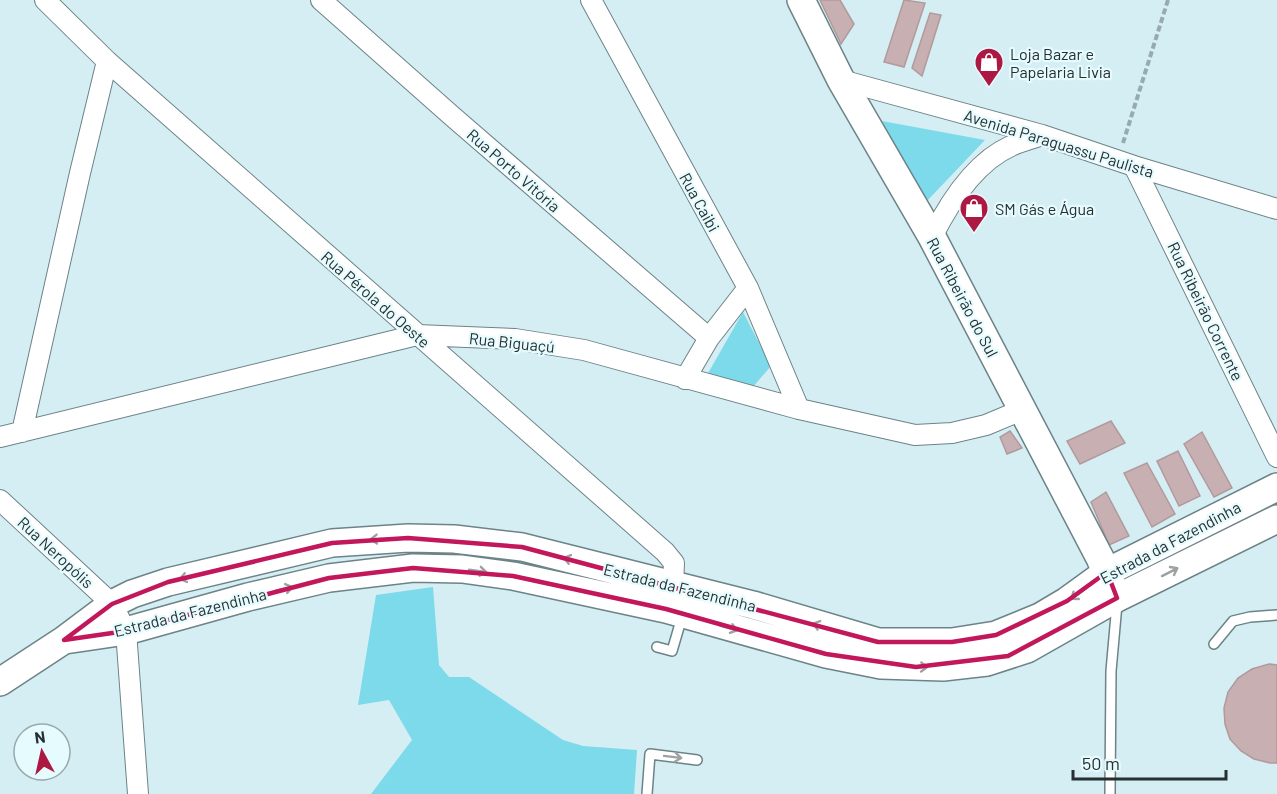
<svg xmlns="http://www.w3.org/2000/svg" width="1277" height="794" font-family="Barlow,sans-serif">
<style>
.green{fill:#7ddaea}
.building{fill:#c8b0b2;stroke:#b19a9c;stroke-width:1.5}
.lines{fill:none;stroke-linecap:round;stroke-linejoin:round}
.service-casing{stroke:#6c8387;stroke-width:12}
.minor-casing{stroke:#6c8387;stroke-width:22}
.secondary-casing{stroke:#6c8387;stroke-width:30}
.path{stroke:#97aaae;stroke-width:4;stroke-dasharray:6 3;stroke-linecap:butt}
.service{stroke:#fff;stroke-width:9}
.minor{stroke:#fff;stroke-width:20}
.secondary{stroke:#fff;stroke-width:27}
.oneway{stroke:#9da1a2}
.marked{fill:none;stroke:#c2185b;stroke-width:4.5;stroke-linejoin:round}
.labels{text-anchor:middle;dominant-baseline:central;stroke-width:4.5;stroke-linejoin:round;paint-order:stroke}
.poi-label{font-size:16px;fill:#262f31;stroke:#e6fbfe;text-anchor:start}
.street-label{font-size:16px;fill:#262f31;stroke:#e6fbfe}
</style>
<rect width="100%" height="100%" fill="#d5eef3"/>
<path class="green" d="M 882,121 L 985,140 L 926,202 Z
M 743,312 L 771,366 L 752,388 L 707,375 Z
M 433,587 L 439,665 L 449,677 L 469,677 L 563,740 L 583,746 L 637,750 L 634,794 L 371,794 L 412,740 L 389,700 L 358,705 L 376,595 Z"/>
<path class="building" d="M 820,0 L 840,0 L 854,24 L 841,44 Z
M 904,0 L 925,3 L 904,67 L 884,62 Z
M 930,13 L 941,15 L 922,76 L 912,68 Z
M 1111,421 L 1125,443 L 1080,464 L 1067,441 Z
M 1010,431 L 1022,448 L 1007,454 L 1000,437 Z
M 1202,432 L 1232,488 L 1214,497 L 1184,444 Z
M 1178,451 L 1200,496 L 1179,506 L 1157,461 Z
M 1147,463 L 1175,514 L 1152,527 L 1124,473 Z
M 1106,492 L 1129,536 L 1109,545 L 1091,502 Z
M 1269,664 L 1277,665 L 1277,763 L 1270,763 L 1254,759 L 1241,751 L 1230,739 L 1225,724 L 1224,708 L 1228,692 L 1238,678 L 1252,669 Z"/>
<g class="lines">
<g class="service-casing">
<path id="service" d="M 1214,644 L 1233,621 L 1250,617 L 1277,615
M 657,647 L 672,651 L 682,617
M 647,794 L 650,754 L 697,760
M 1110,794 L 1111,671 L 1117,604"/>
</g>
<g class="minor-casing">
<path id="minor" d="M 45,0 L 107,61 L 665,552 L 674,563 L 673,584 L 670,597
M 321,0 L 452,116 L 709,338
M 591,0 L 748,288 L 799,409
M 841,80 L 1042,135 L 1134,166 L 1277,209
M 1134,166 L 1277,457
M 932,237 C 949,203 975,162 1011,146 C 1021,141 1032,139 1042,135
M 685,379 L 709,338 L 748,288
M 22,432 L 80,173 L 107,61
M 0,437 L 417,335 L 515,339 L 584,350 L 799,409 L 915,435 L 952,433 L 986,425 L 1022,410
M 0,500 L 112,604 L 126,631 L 138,794"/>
</g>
<g class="secondary-casing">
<path id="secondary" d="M 801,0 L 841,80 L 932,237 L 1100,558 L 1114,590
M 65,640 L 126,631 L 248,597 L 329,578 L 413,568 L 462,569 L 513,576 L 666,609 L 826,654 L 881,665 L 943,667 L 987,662 L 1027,649 L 1117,598 L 1277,519
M 0,682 L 64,640 L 112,604 L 132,594 L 168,582 L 332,543 L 408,538 L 454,539 L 522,547 L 753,605 L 878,642 L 952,642 L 996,635 L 1040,617 L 1067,601 L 1107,572 L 1277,487"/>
</g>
<path class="path" d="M 1123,143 L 1168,0"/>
<use href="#service" class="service"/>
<use href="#minor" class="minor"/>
<use href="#secondary" class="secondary"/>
</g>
<defs><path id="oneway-shaft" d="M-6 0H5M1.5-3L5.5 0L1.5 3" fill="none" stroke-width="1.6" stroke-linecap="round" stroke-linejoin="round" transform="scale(1.5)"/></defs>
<g class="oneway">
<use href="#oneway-shaft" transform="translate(379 539) rotate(178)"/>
<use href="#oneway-shaft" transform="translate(572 560) rotate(-166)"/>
<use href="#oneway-shaft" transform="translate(478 571) rotate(8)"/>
<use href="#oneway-shaft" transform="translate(1170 572) rotate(-27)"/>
<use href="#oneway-shaft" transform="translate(188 577) rotate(166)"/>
<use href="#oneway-shaft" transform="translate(284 589) rotate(-13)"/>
<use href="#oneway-shaft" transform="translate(1078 594) rotate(144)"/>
<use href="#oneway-shaft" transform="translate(821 626) rotate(-163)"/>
<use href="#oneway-shaft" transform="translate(729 628) rotate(16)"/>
<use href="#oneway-shaft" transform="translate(919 667) rotate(1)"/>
<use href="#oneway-shaft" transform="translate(673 757) rotate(7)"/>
</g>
<path class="marked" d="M 408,538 L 522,547 L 878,642 L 952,642 L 996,635 L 1067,601 L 1107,572 L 1117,598 L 1008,656 L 916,667 L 826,654 L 666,609 L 513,576 L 413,568 L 329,578 L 126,631 L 64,640 L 112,604 L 168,582 L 332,543 Z"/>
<defs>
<g id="shop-pin" transform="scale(1.5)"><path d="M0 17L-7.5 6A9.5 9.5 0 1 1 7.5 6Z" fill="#ad1843" stroke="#e6fbfe"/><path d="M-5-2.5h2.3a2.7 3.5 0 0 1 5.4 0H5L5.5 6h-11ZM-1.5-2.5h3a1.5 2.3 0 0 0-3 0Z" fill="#fff"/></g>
</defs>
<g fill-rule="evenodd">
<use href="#shop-pin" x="989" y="62"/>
<use href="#shop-pin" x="974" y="208"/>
</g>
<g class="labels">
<g class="poi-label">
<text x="1010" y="53">Loja Bazar e<tspan x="1010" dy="18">Papelaria Livia</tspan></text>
<text x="995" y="208">SM Gás e Água</text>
</g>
<g class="street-label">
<text transform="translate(1059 143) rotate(17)">Avenida Paraguassu Paulista</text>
<text transform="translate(514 170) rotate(41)">Rua Porto Vitória</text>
<text transform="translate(700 202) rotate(61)">Rua Caibi</text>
<text transform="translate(963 297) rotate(62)">Rua Ribeirão do Sul</text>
<text transform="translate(376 299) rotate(41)">Rua Pérola do Oeste</text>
<text transform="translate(1206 311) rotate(64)">Rua Ribeirão Corrente</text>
<text transform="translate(512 342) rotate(6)">Rua Biguaçú</text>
<text transform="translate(1170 542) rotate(-28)">Estrada da Fazendinha</text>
<text transform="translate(56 552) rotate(43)">Rua Neropólis</text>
<text transform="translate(680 587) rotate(14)">Estrada da Fazendinha</text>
<text transform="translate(190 612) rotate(-14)">Estrada da Fazendinha</text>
</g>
</g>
<g transform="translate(42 752) rotate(352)"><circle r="28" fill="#e6fbfe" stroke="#99a9ac" stroke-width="1.5"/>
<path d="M0-4.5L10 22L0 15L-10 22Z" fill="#ad1843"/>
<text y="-9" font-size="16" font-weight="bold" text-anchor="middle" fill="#262f31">N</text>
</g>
<path d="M1073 770v9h153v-9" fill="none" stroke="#262f31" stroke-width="3"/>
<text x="1082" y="770" font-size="18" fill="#262f31" stroke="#e6fbfe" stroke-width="4.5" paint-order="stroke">50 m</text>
</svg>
